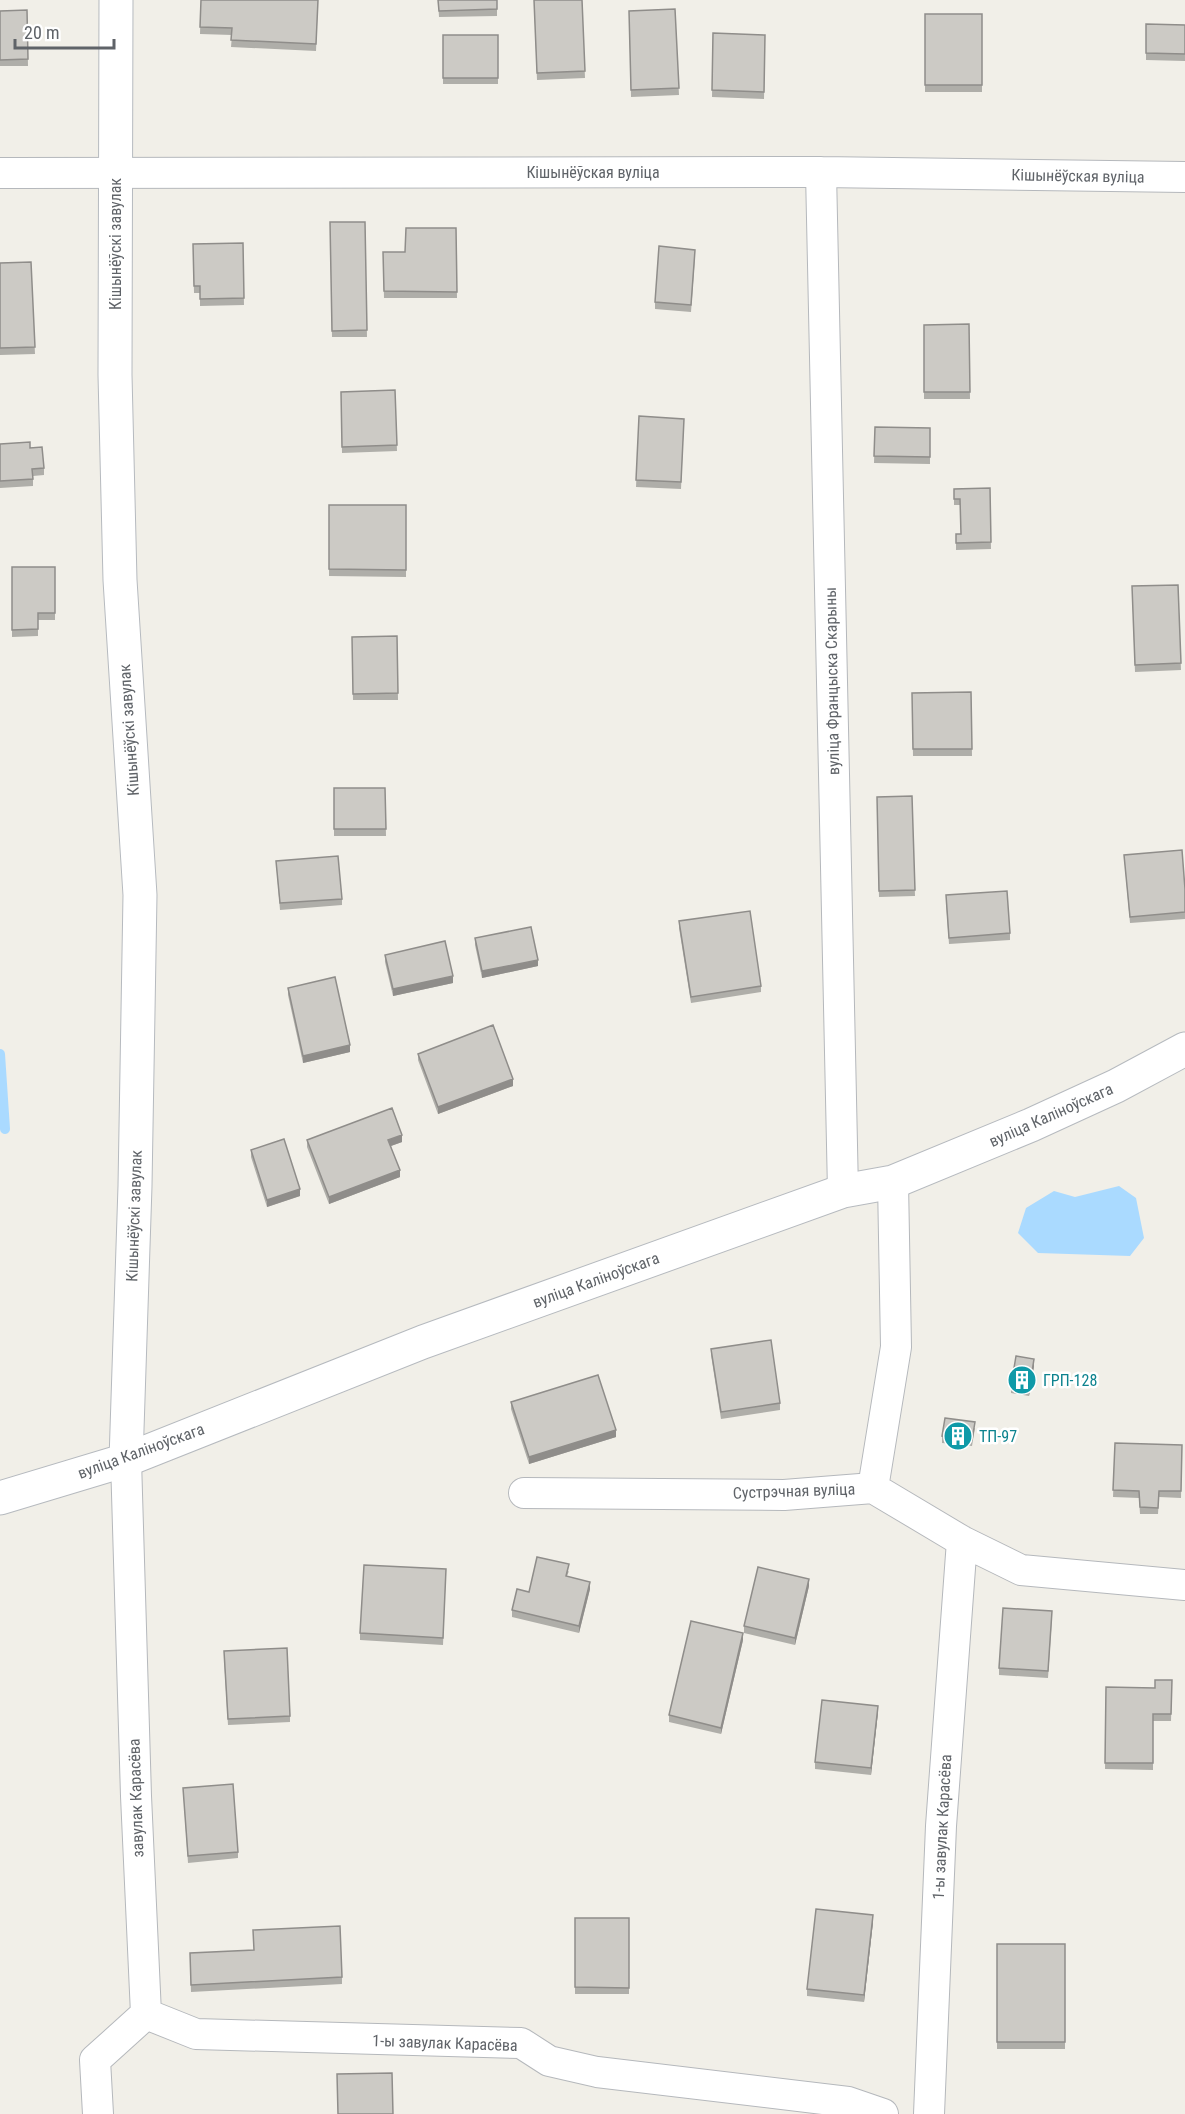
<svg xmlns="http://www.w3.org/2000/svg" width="1185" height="2114" font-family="'Roboto Condensed',sans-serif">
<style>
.water{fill:#aadaff}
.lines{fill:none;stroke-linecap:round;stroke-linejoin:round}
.stream{stroke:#aadaff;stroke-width:10}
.street-casing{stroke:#b5b8bc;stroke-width:32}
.secondary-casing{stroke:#b6babf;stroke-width:35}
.street{stroke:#fff;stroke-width:30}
.secondary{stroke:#fff;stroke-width:33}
.wall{fill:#afaea9}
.shaded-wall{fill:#8f8d8a}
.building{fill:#cccac5;stroke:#8f8d8a;stroke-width:1.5}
.labels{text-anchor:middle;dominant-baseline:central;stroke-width:5;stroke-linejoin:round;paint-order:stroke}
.street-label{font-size:16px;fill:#5f6368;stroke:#fff}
.culture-label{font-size:16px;fill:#0d838f;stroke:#fff;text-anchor:start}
</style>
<rect width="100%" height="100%" fill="#f1efe8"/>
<path class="water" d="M 1119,1186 L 1136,1198 L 1144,1238 L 1130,1256 L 1038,1253 L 1018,1233 L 1026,1208 L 1054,1191 L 1075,1197 Z"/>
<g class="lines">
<path class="stream" d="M 0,1054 L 5,1129"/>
<g class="street-casing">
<path id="street" d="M 821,172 L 843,1191
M 0,173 L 821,172 L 1185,177
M 873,1488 L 896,1347 L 893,1182
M 524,1493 L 784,1495 L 873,1488 L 962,1541 L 1021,1570 L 1185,1585
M 146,2014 L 196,2034 L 521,2043 L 549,2061 L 597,2072 L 848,2102 L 883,2114
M 98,2114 L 95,2060 L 146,2014 L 136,1796 L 126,1460
M 929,2114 L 941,1826 L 962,1541"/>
</g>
<g class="secondary-casing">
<path id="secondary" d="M 116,0 L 115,375 L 120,580 L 140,895 L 135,1186 L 126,1460
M 0,1498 L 126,1460 L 423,1342 L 843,1191 L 893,1182 L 1031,1125 L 1116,1086 L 1185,1049"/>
</g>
<use href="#street" class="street"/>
<use href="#secondary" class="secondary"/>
</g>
<path class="wall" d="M 201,0 L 318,0 L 316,51 L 231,47 L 232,35 L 200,34 Z
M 438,0 L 497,0 L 497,16 L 439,17 Z
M 534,0 L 582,0 L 585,78 L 537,80 Z
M 675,9 L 679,95 L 631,97 L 629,11 Z
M 27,10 L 28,66 L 0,66 L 0,11 Z
M 925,14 L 982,14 L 982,92 L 925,92 Z
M 1146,24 L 1185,25 L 1185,61 L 1146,60 Z
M 713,33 L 765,35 L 764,99 L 712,97 Z
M 443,35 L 498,35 L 498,84 L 443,84 Z
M 330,222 L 365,222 L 367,337 L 332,337 Z
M 456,228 L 457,298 L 384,298 L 383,252 L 405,252 Z
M 243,243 L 244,305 L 200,306 L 200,293 L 194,293 L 193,244 Z
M 695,257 L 691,312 L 655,309 L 655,302 Z
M 31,262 L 35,354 L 0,355 L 0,263 Z
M 969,324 L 970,399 L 924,399 L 924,325 Z
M 395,390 L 397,451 L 342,453 L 341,392 Z
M 639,416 L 684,419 L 681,489 L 636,487 Z
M 875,427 L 930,428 L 930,464 L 874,463 Z
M 0,444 L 30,448 L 44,468 L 44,475 L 33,476 L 33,486 L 0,488 Z
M 990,488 L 991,549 L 956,550 L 956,534 L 961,534 L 960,505 L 954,505 L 954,489 Z
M 329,505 L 406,505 L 406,577 L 329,576 Z
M 12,567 L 55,567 L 55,620 L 38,620 L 38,636 L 12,637 Z
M 1178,585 L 1181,670 L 1135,672 L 1132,586 Z
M 397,636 L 398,700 L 353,700 L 352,637 Z
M 971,692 L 972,756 L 913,756 L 912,693 Z
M 334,788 L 385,788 L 386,836 L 334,836 Z
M 912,796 L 915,896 L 879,897 L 877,797 Z
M 1124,855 L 1185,889 L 1185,919 L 1130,923 Z
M 276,861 L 342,899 L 342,905 L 280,910 Z
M 946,902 L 1010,933 L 1010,940 L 949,944 Z
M 679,921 L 761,986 L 761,992 L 691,1003 L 679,928 Z
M 475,938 L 538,966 L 482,978 L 475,945 Z
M 385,955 L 453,983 L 393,996 L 385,962 Z
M 288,988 L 350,1052 L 303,1063 L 288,995 Z
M 418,1054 L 513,1086 L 438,1114 L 418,1060 Z
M 307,1140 L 402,1142 L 391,1146 L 400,1177 L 329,1204 L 307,1147 Z
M 251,1150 L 300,1196 L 267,1207 L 251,1157 Z
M 711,1349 L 780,1403 L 780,1410 L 721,1419 L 711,1355 Z
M 1034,1366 L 1029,1396 L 1011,1393 L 1011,1386 Z
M 511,1402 L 616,1437 L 529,1464 L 511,1409 Z
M 975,1428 L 972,1446 L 942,1443 L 942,1436 Z
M 1115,1443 L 1182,1445 L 1181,1498 L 1159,1497 L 1158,1514 L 1140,1514 L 1139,1498 L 1113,1497 Z
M 446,1569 L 443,1645 L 360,1640 L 360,1633 Z
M 569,1571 L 567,1576 L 590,1589 L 579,1633 L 512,1617 L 512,1610 L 529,1592 Z
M 809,1586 L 795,1645 L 744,1633 L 744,1626 Z
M 1052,1618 L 1048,1678 L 999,1675 L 999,1668 Z
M 743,1640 L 721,1734 L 669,1722 L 669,1715 Z
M 224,1658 L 290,1716 L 290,1722 L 228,1725 Z
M 1172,1680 L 1171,1721 L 1153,1721 L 1153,1770 L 1105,1769 L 1106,1687 L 1155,1688 Z
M 878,1712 L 871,1775 L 815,1769 L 815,1762 Z
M 183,1788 L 238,1852 L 238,1858 L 188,1863 Z
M 575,1918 L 629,1918 L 629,1994 L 575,1994 Z
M 873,1922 L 864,2002 L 807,1996 L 807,1989 Z
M 997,1944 L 1065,1944 L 1065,2049 L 997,2049 Z
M 190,1960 L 342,1977 L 342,1984 L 191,1992 Z"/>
<path class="shaded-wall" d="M 538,960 L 538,966 L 482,978 L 482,971 Z
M 453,976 L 453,983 L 393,996 L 393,989 Z
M 350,1045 L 350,1052 L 303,1063 L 303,1056 Z
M 513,1079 L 513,1086 L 438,1114 L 438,1107 Z
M 402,1135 L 402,1142 L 388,1147 L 388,1140 Z
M 400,1170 L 400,1177 L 329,1204 L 329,1197 Z
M 300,1189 L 300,1196 L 267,1207 L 267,1200 Z
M 1034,1359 L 1034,1366 L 1029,1396 L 1029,1390 Z
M 616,1430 L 616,1437 L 529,1464 L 529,1457 Z
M 809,1579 L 809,1586 L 795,1645 L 795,1638 Z
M 590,1582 L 590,1589 L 579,1633 L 579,1626 Z
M 743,1633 L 743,1640 L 721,1734 L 721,1728 Z
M 878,1706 L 878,1712 L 871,1775 L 871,1768 Z
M 873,1915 L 873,1922 L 864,2002 L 864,1995 Z"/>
<path class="building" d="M 201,0 L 318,0 L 316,44 L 231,40 L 232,28 L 200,27 Z
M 438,0 L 497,0 L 497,9 L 439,11 Z
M 534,0 L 582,0 L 585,71 L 537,73 Z
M 675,9 L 679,88 L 631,90 L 629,11 Z
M 27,10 L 28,59 L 0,60 L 0,11 Z
M 925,14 L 982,14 L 982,85 L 925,85 Z
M 1146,24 L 1185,25 L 1185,54 L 1146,53 Z
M 713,33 L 765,35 L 764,92 L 712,90 Z
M 443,35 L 498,35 L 498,78 L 443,78 Z
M 330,222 L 365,222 L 367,330 L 332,331 Z
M 406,228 L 456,228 L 457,292 L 384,291 L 383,252 L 405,252 Z
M 243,243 L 244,298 L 200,299 L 200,286 L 194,286 L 193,244 Z
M 659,246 L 695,250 L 691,305 L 655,302 Z
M 31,262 L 35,347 L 0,348 L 0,263 Z
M 969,324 L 970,392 L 924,392 L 924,325 Z
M 395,390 L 397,445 L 342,447 L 341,392 Z
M 639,416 L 684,419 L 681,482 L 636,480 Z
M 875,427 L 930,428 L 930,457 L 874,456 Z
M 30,442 L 30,448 L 42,447 L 44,468 L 32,469 L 33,479 L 0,481 L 0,444 Z
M 990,488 L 991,542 L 956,543 L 956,534 L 961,534 L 960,499 L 954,499 L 954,489 Z
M 329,505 L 406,505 L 406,570 L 329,569 Z
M 12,567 L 55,567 L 55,613 L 38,613 L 38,629 L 12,630 Z
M 1178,585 L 1181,663 L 1135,665 L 1132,586 Z
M 397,636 L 398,693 L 353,694 L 352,637 Z
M 971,692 L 972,749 L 913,749 L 912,693 Z
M 334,788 L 385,788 L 386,829 L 334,829 Z
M 912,796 L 915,890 L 879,891 L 877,797 Z
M 1182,850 L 1185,889 L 1185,912 L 1130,917 L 1124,855 Z
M 338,856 L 342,899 L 280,903 L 276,861 Z
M 1007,891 L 1010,933 L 949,938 L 946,895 Z
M 750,911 L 761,986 L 691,997 L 679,921 Z
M 531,927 L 538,960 L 482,971 L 475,938 Z
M 445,941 L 453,976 L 393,989 L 385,955 Z
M 335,977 L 350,1045 L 303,1056 L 288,988 Z
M 493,1025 L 513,1079 L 438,1107 L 418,1054 Z
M 392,1108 L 402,1135 L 388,1140 L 400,1170 L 329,1197 L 307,1140 Z
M 284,1139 L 300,1189 L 267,1200 L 251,1150 Z
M 771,1340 L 780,1403 L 721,1412 L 711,1349 Z
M 1016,1356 L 1034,1359 L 1029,1390 L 1011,1386 Z
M 598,1375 L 616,1430 L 529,1457 L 511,1402 Z
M 945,1418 L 975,1422 L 972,1440 L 942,1436 Z
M 1115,1443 L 1182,1445 L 1181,1491 L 1159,1491 L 1158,1508 L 1140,1507 L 1139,1491 L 1113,1490 Z
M 537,1557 L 569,1564 L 566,1576 L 590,1582 L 579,1626 L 512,1610 L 517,1589 L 529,1592 Z
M 364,1565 L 446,1569 L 443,1638 L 360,1633 Z
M 758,1567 L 809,1579 L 795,1638 L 744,1626 Z
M 1003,1608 L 1052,1611 L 1048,1671 L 999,1668 Z
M 691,1621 L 743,1633 L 721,1728 L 669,1715 Z
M 287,1648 L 290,1716 L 228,1719 L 224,1651 Z
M 1155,1680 L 1172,1680 L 1171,1714 L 1153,1714 L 1153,1763 L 1105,1763 L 1106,1687 L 1155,1688 Z
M 822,1700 L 878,1706 L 871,1768 L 815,1762 Z
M 233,1784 L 238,1852 L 188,1856 L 183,1788 Z
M 816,1909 L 873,1915 L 864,1995 L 807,1989 Z
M 575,1918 L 629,1918 L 629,1988 L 575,1987 Z
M 340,1926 L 342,1977 L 191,1985 L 190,1953 L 254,1950 L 253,1930 Z
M 997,1944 L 1065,1944 L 1065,2042 L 997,2042 Z
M 392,2073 L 393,2114 L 338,2114 L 337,2074 Z"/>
<defs>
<g id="building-disc" transform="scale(1.5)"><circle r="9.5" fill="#0f9aa8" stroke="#fff"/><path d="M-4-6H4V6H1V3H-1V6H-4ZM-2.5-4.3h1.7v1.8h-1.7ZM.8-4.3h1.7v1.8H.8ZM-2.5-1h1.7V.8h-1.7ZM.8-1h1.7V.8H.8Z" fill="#fff"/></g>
</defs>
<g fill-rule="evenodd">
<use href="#building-disc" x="1022" y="1380"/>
<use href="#building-disc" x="958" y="1436"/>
</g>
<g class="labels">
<g class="street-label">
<text x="593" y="172">Кішынёўская вуліца</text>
<text transform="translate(1078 176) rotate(1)">Кішынёўская вуліца</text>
<text transform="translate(115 244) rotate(-90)">Кішынёўскі завулак</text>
<text transform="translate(832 681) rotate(-91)">вуліца Францыска Скарыны</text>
<text transform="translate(129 730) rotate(-94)">Кішынёўскі завулак</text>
<text transform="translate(1051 1115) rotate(-24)">вуліца Каліноўскага</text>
<text transform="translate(134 1216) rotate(-88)">Кішынёўскі завулак</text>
<text transform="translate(596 1280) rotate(-20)">вуліца Каліноўскага</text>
<text transform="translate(141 1451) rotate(-20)">вуліца Каліноўскага</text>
<text transform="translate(794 1491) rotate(-2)">Сустрэчная вуліца</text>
<text transform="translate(136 1798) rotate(-92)">завулак Карасёва</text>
<text transform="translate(942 1827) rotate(-87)">1-ы завулак Карасёва</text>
<text transform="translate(445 2043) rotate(2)">1-ы завулак Карасёва</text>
</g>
<g class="culture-label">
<text x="1043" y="1380">ГРП-128</text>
<text x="979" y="1436">ТП-97</text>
</g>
</g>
<path d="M15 39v9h99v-9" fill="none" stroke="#5f6368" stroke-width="3"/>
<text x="24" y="39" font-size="18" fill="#5f6368" stroke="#ffffff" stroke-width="4.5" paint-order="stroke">20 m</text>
</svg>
